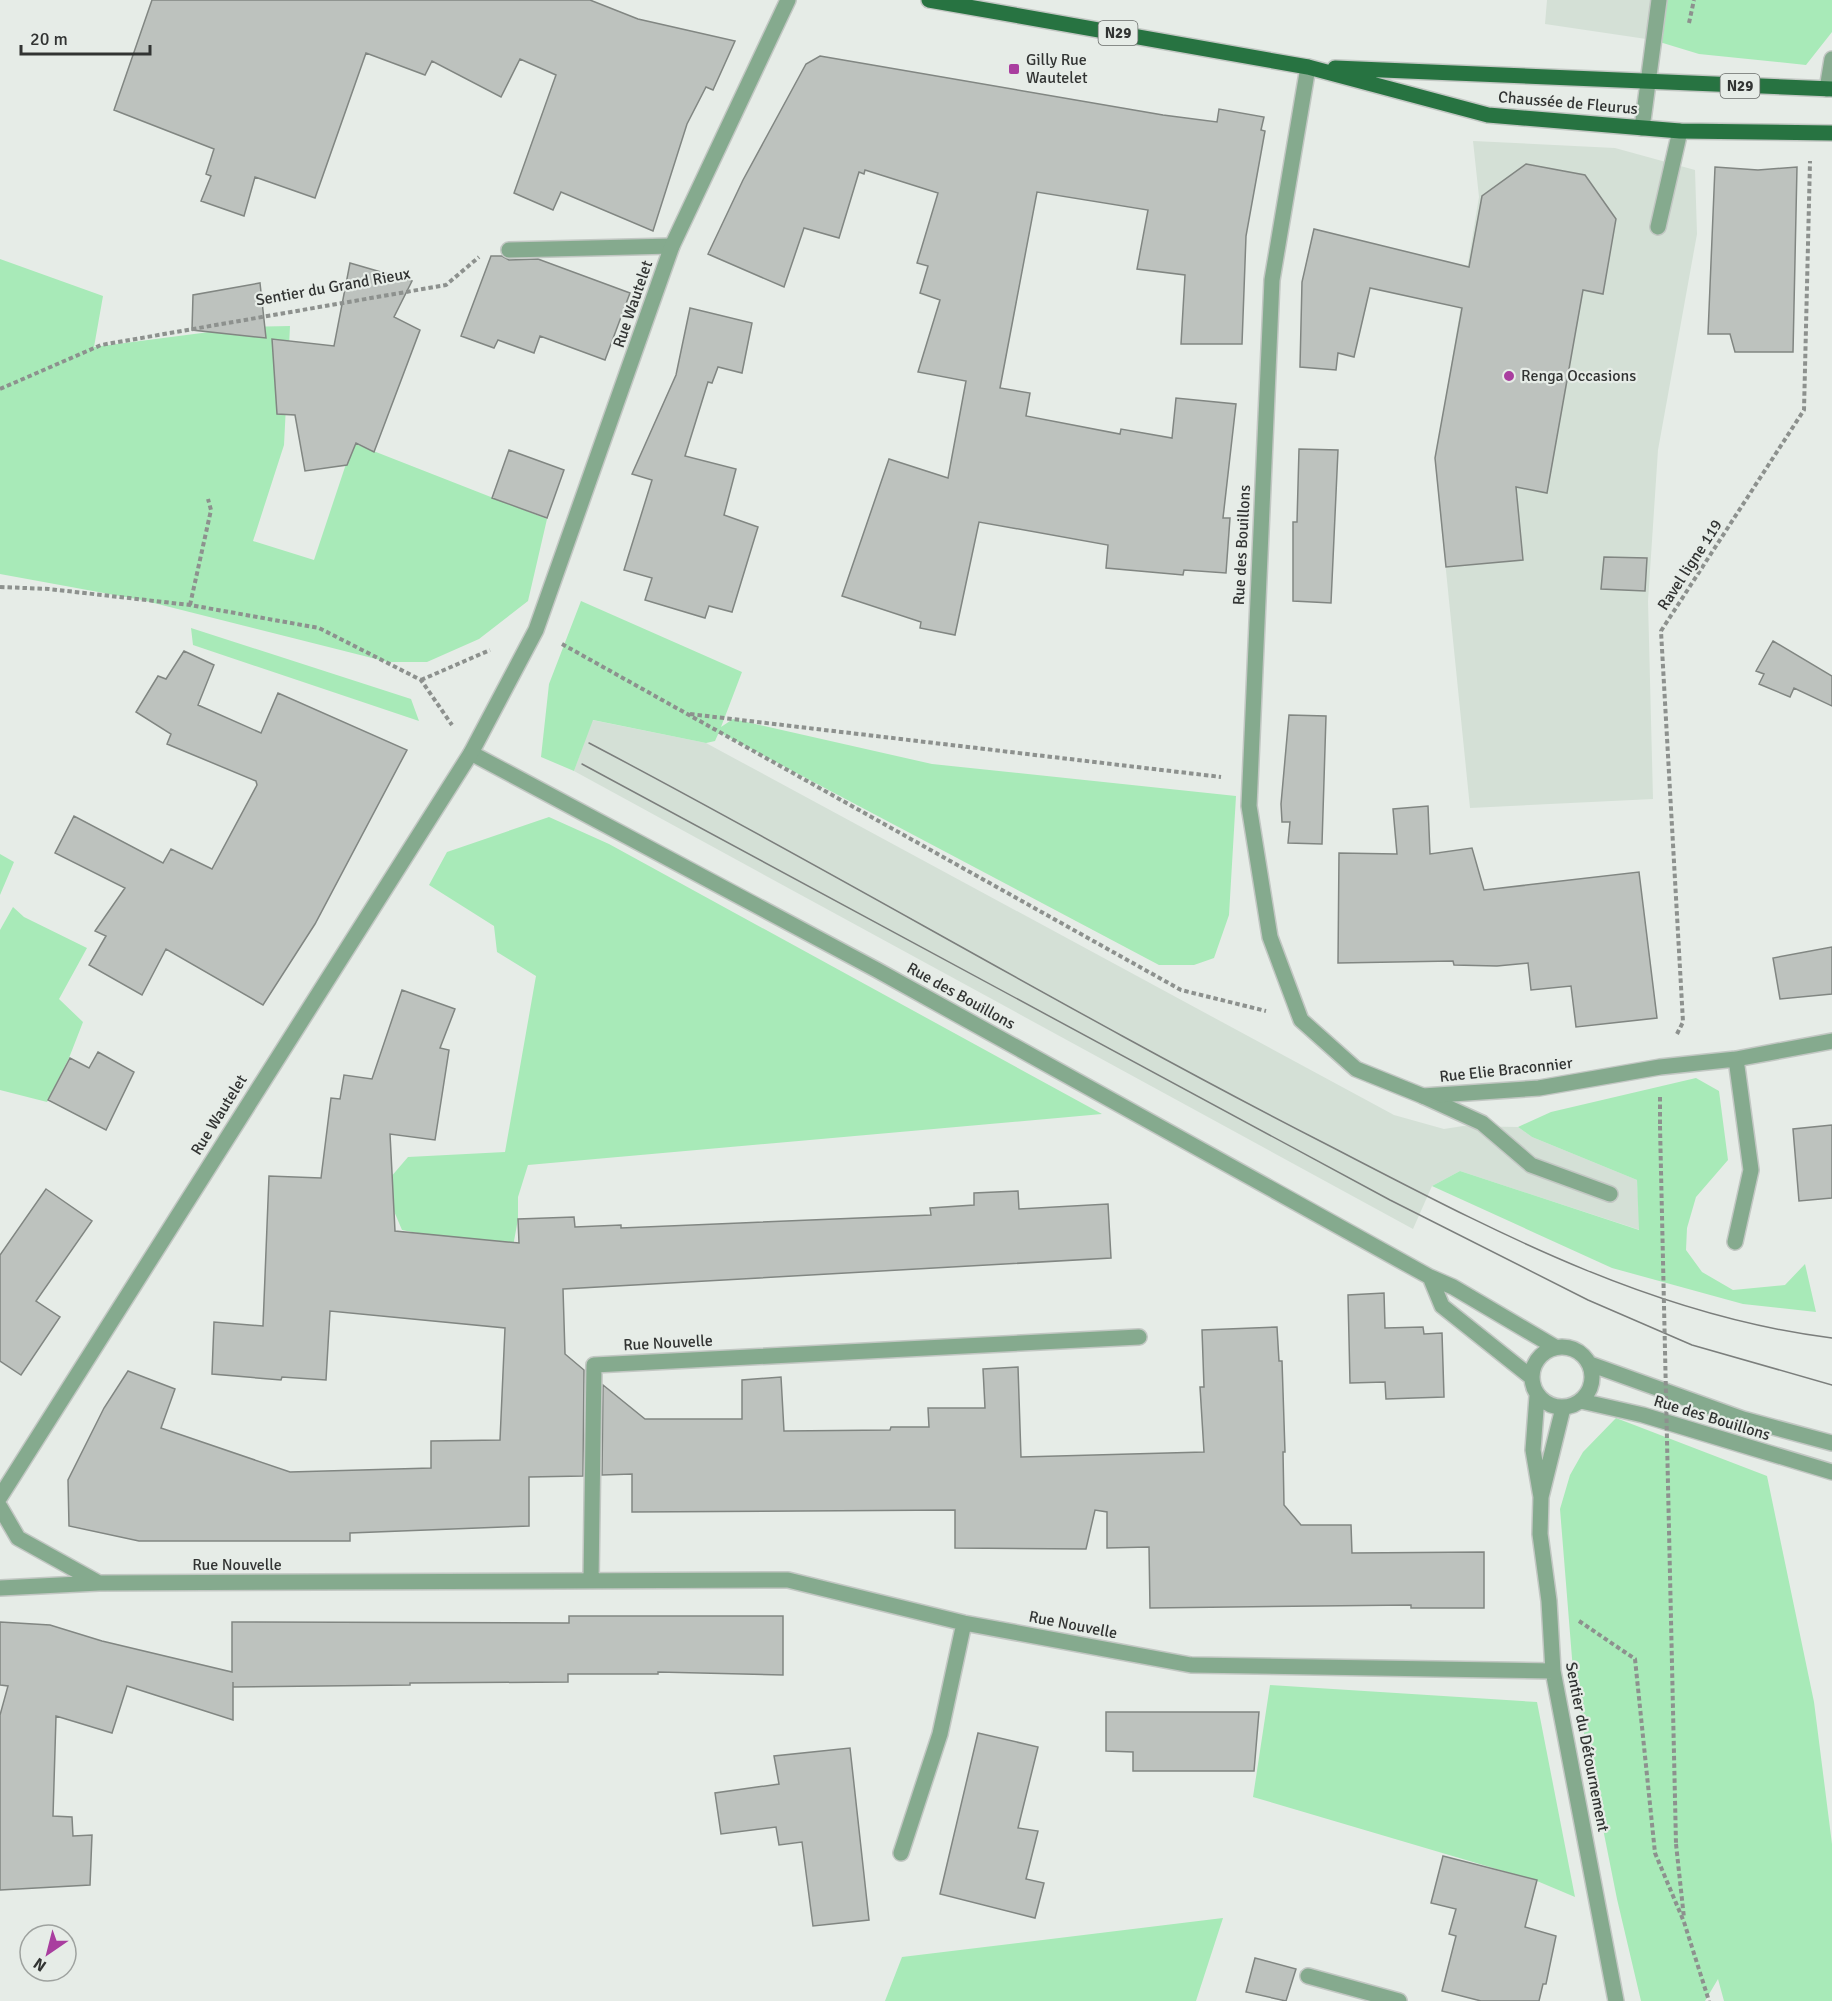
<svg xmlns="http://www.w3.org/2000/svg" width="1832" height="2001" font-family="Signika,sans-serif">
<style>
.built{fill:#d4e0d6}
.green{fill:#a8eab8}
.building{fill:#bdc2be;stroke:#818682;stroke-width:1.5}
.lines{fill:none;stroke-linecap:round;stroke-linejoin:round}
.service-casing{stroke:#c2c7c3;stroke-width:18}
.minor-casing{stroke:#c2c7c3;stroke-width:18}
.tertiary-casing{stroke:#c2c7c3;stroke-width:18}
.primary-casing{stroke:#c2c7c3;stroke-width:18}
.path{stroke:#8d918e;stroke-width:4;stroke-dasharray:4.5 3;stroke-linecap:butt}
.service{stroke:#85aa8e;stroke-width:15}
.minor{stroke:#85aa8e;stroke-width:15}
.tertiary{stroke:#85aa8e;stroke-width:15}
.primary{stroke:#277341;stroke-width:15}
.tram{stroke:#7b7e7c;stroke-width:1.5}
.path-bridge{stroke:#8d918e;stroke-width:4;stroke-dasharray:4.5 3;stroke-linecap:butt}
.poi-dot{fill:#a93e9f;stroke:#e6ece7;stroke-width:2}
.labels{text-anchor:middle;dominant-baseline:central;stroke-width:4.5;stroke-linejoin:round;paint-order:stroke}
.shield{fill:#e6ece7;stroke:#686b69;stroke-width:1.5}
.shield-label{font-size:15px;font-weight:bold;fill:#323433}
.poi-label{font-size:16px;fill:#323433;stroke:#e6ece7;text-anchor:start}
.street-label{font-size:16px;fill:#323433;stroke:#e6ece7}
</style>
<rect width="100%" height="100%" fill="#e6ece7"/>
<path class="built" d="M 1547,0 L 1660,0 L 1653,40 L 1545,24 Z
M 1473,141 L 1615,148 L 1695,170 L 1697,234 L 1658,450 L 1648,601 L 1653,799 L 1470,808 L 1435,462 L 1479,197 Z
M 592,720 L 706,743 L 1394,1115 L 1444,1129 L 1463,1126 L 1518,1127 L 1532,1137 L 1637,1180 L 1640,1230 L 1460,1171 L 1432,1186 L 1413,1229 L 574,771 Z"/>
<path class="green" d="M 1661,0 L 1832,0 L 1832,32 L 1806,65 L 1699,54 L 1653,40 Z
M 0,259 L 103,296 L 94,347 L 248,327 L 290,326 L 284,445 L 253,541 L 314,560 L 353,443 L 547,519 L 528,601 L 479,639 L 427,662 L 388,662 L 142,600 L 0,574 Z
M 581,601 L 742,672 L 721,727 L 733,719 L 932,764 L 1236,796 L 1229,915 L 1214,958 L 1194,965 L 1159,965 L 719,732 L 715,741 L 706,743 L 593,720 L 574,771 L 541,757 L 549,684 Z
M 191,628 L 411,699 L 419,721 L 193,645 Z
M 549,817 L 609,844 L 1102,1114 L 528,1165 L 518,1197 L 518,1219 L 512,1252 L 402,1230 L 391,1204 L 390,1178 L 408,1157 L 505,1152 L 536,976 L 497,952 L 494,926 L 429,885 L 447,852 Z
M 0,854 L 14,862 L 0,895 Z
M 13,907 L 24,917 L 87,948 L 59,999 L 83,1022 L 69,1058 L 47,1102 L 0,1090 L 0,930 Z
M 1696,1078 L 1719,1091 L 1728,1160 L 1696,1197 L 1687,1228 L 1686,1250 L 1702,1272 L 1733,1290 L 1785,1285 L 1805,1264 L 1816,1312 L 1743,1304 L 1612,1268 L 1432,1186 L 1460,1171 L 1639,1230 L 1637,1180 L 1532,1137 L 1518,1127 L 1551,1112 Z
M 1616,1418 L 1767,1476 L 1814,1702 L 1832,1844 L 1832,2001 L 1724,2001 L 1718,1979 L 1705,2001 L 1641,2001 L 1617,1899 L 1574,1683 L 1560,1509 L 1570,1475 L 1583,1452 Z
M 1270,1685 L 1537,1702 L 1575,1897 L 1537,1881 L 1253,1797 Z
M 1223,1918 L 1196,2001 L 885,2001 L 902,1957 Z"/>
<path class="building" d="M 152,0 L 590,0 L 638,19 L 735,41 L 713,90 L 706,87 L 687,124 L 653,231 L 561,192 L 553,210 L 514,193 L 556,75 L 520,59 L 501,97 L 432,61 L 425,75 L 366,53 L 315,198 L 255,177 L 244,216 L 201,201 L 211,176 L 206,174 L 214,149 L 114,110 Z
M 820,56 L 1163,115 L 1217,122 L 1219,109 L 1264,117 L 1261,130 L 1265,131 L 1246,236 L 1242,344 L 1181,344 L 1185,275 L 1137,269 L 1148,210 L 1037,192 L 1000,388 L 1030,393 L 1026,416 L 1120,434 L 1121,429 L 1172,438 L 1176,398 L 1236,404 L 1223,518 L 1230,518 L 1226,573 L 1184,570 L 1183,575 L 1106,568 L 1108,545 L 979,522 L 955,635 L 920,628 L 921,622 L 842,596 L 889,459 L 948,478 L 966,381 L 918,372 L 940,300 L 920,293 L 928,266 L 917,263 L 938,193 L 865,170 L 864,174 L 859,172 L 839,238 L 804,228 L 784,287 L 708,254 L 743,180 L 806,64 Z
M 1526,164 L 1585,175 L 1616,219 L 1603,294 L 1583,290 L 1547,493 L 1516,487 L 1523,560 L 1446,567 L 1435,458 L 1462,308 L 1370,288 L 1354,357 L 1338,353 L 1336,370 L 1300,367 L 1302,282 L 1314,229 L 1469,267 L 1482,196 Z
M 1715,167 L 1758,170 L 1797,167 L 1793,352 L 1735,352 L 1730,334 L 1708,334 Z
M 491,256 L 502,256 L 509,260 L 538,259 L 630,293 L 605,360 L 540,336 L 534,353 L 498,340 L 494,348 L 461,336 Z
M 350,263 L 412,281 L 394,317 L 420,330 L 374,452 L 356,443 L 347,465 L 305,471 L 295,415 L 277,414 L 272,339 L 334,346 Z
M 260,283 L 266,338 L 192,330 L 193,295 Z
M 690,308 L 752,323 L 742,373 L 718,367 L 712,383 L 708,382 L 685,456 L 736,469 L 724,515 L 758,527 L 732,612 L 709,606 L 705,618 L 645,600 L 652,578 L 624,570 L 652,480 L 632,474 L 676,375 Z
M 1299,449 L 1338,450 L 1331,603 L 1293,601 L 1293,522 L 1297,522 Z
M 509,450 L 564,470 L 547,518 L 492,498 Z
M 1604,557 L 1647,558 L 1645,591 L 1601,589 Z
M 1773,641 L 1832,676 L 1832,706 L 1794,688 L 1790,697 L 1759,684 L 1764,674 L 1756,671 Z
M 184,651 L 214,665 L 198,705 L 261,733 L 278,693 L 407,750 L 315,924 L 263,1005 L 166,949 L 142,995 L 89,965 L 106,936 L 95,931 L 125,888 L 55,853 L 74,816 L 163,863 L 171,849 L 212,869 L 257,785 L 256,781 L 167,744 L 171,734 L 136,712 L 158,676 L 166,679 Z
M 1289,715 L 1326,716 L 1322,844 L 1288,843 L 1290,822 L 1282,822 L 1281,804 Z
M 1428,806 L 1430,854 L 1472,848 L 1484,890 L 1639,872 L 1657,1018 L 1576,1027 L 1571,986 L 1531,990 L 1528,963 L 1497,966 L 1454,965 L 1453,961 L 1338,963 L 1339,853 L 1397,854 L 1393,809 Z
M 1832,947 L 1832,994 L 1780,999 L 1773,958 Z
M 402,990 L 455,1009 L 440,1048 L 449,1050 L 435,1140 L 390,1134 L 395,1231 L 519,1243 L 518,1219 L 574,1217 L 575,1227 L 621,1225 L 621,1228 L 931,1215 L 930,1208 L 974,1205 L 974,1193 L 1018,1191 L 1019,1209 L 1108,1204 L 1111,1258 L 563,1289 L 565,1354 L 584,1370 L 583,1476 L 529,1477 L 529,1526 L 350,1533 L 350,1541 L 139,1541 L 69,1526 L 68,1480 L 104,1408 L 128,1371 L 175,1389 L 161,1428 L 290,1472 L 431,1468 L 431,1441 L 500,1440 L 505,1328 L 330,1311 L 326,1380 L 282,1377 L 281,1380 L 212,1374 L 214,1322 L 263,1326 L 269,1176 L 321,1178 L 331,1098 L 340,1099 L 344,1075 L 372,1079 Z
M 98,1052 L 134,1072 L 106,1130 L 48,1100 L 70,1058 L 89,1068 Z
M 1832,1125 L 1832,1198 L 1799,1201 L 1793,1129 Z
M 46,1189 L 92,1221 L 36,1301 L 60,1317 L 21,1375 L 0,1361 L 0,1255 Z
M 1384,1293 L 1385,1328 L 1423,1327 L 1424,1334 L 1442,1333 L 1444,1397 L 1386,1399 L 1385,1382 L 1350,1383 L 1348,1295 Z
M 1277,1327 L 1279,1361 L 1282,1361 L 1285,1452 L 1283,1452 L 1284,1505 L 1301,1525 L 1351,1525 L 1352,1553 L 1484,1552 L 1484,1608 L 1411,1608 L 1411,1605 L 1150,1608 L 1149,1547 L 1107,1548 L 1107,1512 L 1095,1510 L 1086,1549 L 955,1548 L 955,1510 L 632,1512 L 632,1474 L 602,1475 L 603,1385 L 645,1419 L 742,1419 L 742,1380 L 781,1377 L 784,1431 L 890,1430 L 891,1427 L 929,1427 L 928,1408 L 985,1408 L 983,1369 L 1018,1367 L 1021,1457 L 1204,1452 L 1200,1387 L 1204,1387 L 1202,1330 Z
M 569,1616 L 783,1616 L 783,1675 L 658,1672 L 658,1674 L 568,1674 L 568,1682 L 410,1683 L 410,1685 L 233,1687 L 233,1682 L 233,1720 L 127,1686 L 112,1733 L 56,1716 L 53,1816 L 72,1817 L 73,1836 L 92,1835 L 90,1885 L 0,1890 L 0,1715 L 8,1686 L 0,1685 L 0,1622 L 50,1625 L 102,1641 L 232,1672 L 232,1622 L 569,1623 Z
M 1106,1712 L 1259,1712 L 1254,1771 L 1133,1771 L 1133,1752 L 1106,1751 Z
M 978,1733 L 1038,1747 L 1018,1828 L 1038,1831 L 1026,1879 L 1044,1883 L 1035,1918 L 940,1894 Z
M 850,1748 L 869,1920 L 813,1926 L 802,1842 L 779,1845 L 776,1827 L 721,1834 L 715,1793 L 779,1784 L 774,1756 Z
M 1443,1856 L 1537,1880 L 1525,1927 L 1556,1936 L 1546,1984 L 1543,1984 L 1539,2001 L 1481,2001 L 1442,1991 L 1456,1936 L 1449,1934 L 1456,1909 L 1431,1903 Z
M 1255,1958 L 1296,1969 L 1286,2001 L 1246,1992 Z"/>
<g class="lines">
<g class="service-casing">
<path id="service" d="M 1658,227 L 1680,131
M 1423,1096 L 1482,1123 L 1531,1165 L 1610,1194
M 1308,1976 L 1399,2001"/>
</g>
<g class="minor-casing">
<path id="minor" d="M 1308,67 L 1272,280 L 1249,806 L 1270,937 L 1301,1020 L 1356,1069 L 1423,1096 L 1539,1088 L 1660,1067 L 1736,1059 L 1832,1041
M 1827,89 L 1832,59
M 1642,128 L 1659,0
M 509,250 L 672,246
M 471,753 L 877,970 L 1430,1277
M 1735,1242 L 1751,1170 L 1736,1059
M1532 1377a30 30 0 1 1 60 0a30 30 0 1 1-60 0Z
M 1590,1364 L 1743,1419 L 1832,1443
M 1531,1377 L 1442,1306 L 1430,1277 L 1453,1287 L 1555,1347
M 1537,1396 L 1533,1450 L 1541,1497 L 1563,1408
M 1581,1401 L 1643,1415 L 1832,1472
M 1541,1497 L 1540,1534 L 1549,1601 L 1553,1671 L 1616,2001
M 0,1507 L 18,1538 L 99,1583
M 591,1581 L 594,1365 L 1139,1337
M 0,1588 L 99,1583 L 788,1580 L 964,1623 L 1191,1665 L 1553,1671
M 901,1853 L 940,1734 L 964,1623"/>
</g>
<g class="tertiary-casing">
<path id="tertiary" d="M 0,1497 L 471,753 L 536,630 L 672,246 L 788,0"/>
</g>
<g class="primary-casing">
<path id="primary" d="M 929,0 L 1308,67 L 1488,115 L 1680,131 L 1832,133
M 1335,68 L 1832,89"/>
</g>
<path class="path" d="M 1689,23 L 1694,0
M 0,389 L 101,345 L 446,285 L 479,257
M 0,587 L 49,589 L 190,605 L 319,628 L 421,680 L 452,725
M 190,605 L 211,510 L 208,499
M 562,644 L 1181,990 L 1266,1011
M 421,680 L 490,650
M 690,714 L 1221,777
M 1677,1034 L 1683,1022 L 1661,631 L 1804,410 L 1810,161
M 1660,1097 L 1660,1126
M 1579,1621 L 1635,1659 L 1655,1853 L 1684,1922 L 1709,2001
M 1676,1844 L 1684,1918"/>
<use href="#service" class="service"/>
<use href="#minor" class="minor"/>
<use href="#tertiary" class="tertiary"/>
<use href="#primary" class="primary"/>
<path class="tram" d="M 589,743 C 835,872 1074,1015 1322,1142 C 1485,1226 1647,1315 1832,1338
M 582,764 L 1390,1200 L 1588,1300 L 1692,1345 L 1832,1385"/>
<path class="path-bridge" d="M 1660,1126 L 1676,1844"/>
</g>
<g class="poi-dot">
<rect x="1008" y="63" width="12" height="12" rx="3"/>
<circle cx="1509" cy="376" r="6"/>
</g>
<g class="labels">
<g class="shield">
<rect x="1098.5" y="21" width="39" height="24" rx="4.5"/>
<rect x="1720.5" y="74" width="39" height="24" rx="4.5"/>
</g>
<g class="shield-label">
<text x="1118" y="33">N29</text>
<text x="1740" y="86">N29</text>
</g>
<g class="poi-label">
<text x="1026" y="60">Gilly Rue<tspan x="1026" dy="18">Wautelet</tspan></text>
<text x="1521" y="376">Renga Occasions</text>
</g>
<g class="street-label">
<text transform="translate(1568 103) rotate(5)">Chaussée de Fleurus</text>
<text transform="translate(333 287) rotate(-10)">Sentier du Grand Rieux</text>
<text transform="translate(633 304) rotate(-71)">Rue Wautelet</text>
<text transform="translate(1242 545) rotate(-87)">Rue des Bouillons</text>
<text transform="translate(1690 565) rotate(-57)">Ravel ligne 119</text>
<text transform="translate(961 996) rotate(29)">Rue des Bouillons</text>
<text transform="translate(1506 1070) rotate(-6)">Rue Elie Braconnier</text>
<text transform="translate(219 1115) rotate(-58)">Rue Wautelet</text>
<text transform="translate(668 1343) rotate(-3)">Rue Nouvelle</text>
<text transform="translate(1712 1418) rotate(17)">Rue des Bouillons</text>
<text x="237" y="1565">Rue Nouvelle</text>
<text transform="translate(1073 1625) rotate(11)">Rue Nouvelle</text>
<text transform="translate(1587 1747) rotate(79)">Sentier du Détournement</text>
</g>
</g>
<g transform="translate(48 1953) rotate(215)"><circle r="28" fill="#e6ece7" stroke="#9ea29f" stroke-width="1.5"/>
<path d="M0-4.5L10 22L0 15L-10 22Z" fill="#a93e9f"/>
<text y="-9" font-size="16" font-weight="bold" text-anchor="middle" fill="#323433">N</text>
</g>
<path d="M21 45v9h129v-9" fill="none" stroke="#323433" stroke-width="3"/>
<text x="30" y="45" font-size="18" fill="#323433" stroke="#e6ece7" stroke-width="4.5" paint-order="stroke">20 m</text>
</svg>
